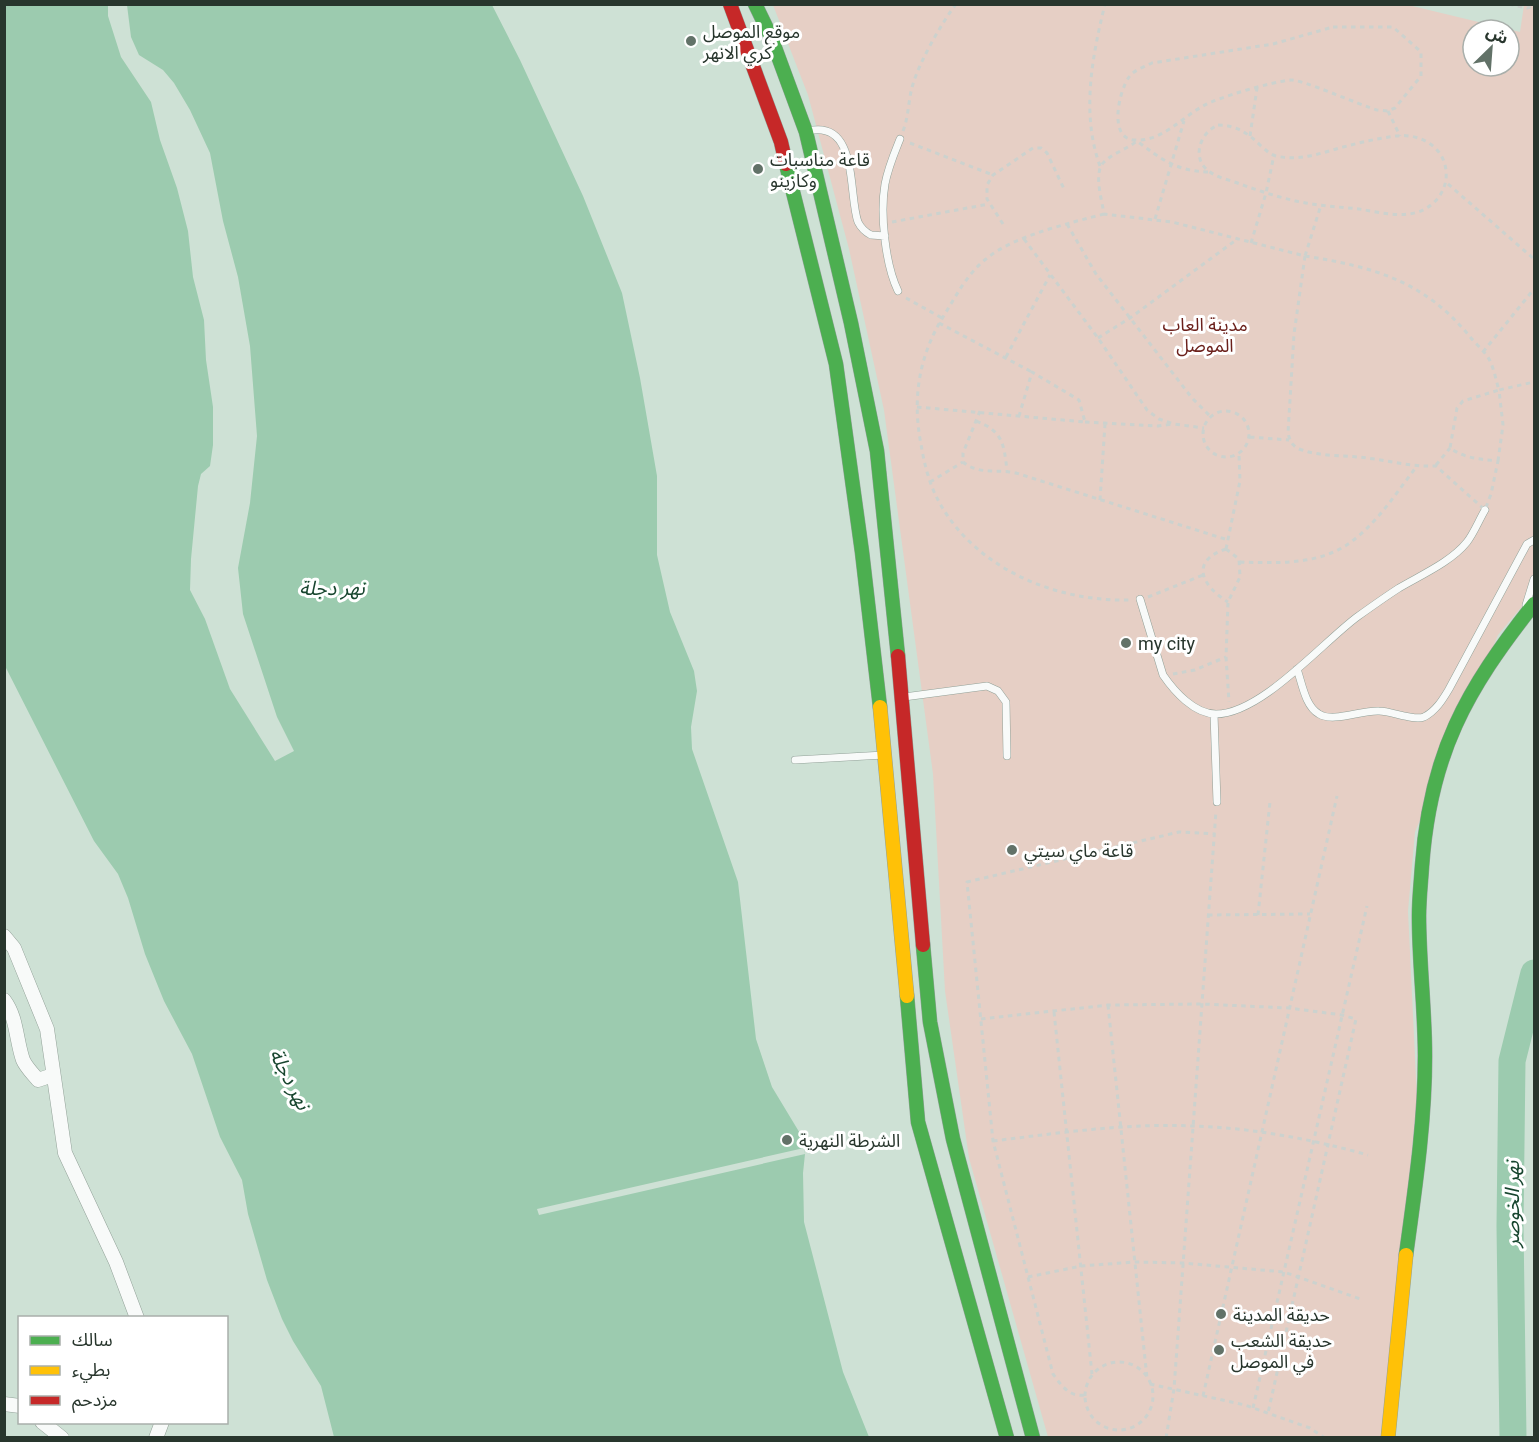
<svg xmlns="http://www.w3.org/2000/svg" width="1539" height="1442" font-family="Roboto,'Noto Sans Arabic',sans-serif">
<style>
.green{fill:#e6cfc5;fill-rule:evenodd}
.water{fill:#9ccbaf}
.pier{fill:#cee1d5}
.lines{fill:none;stroke-linecap:round;stroke-linejoin:round}
.river{stroke:#9ccbaf;stroke-width:27}
.lane-casing{stroke:#92a198;stroke-width:8}
.street-casing{stroke:#92a198;stroke-width:15}
.fast-casing{stroke:#92a198;stroke-width:15}
.slow-casing{stroke:#92a198;stroke-width:15}
.jam-casing{stroke:#92a198;stroke-width:15}
.path{stroke:#ccd2ce;stroke-width:3;stroke-dasharray:4.5 4.5;stroke-linecap:butt}
.lane{stroke:#f8faf9;stroke-width:7}
.street{stroke:#f8faf9;stroke-width:14}
.fast{stroke:#4caf50;stroke-width:14}
.slow{stroke:#ffc107;stroke-width:14}
.jam{stroke:#c62828;stroke-width:14}
.poi-dot{fill:#627268;stroke:#fff;stroke-width:2}
.labels{text-anchor:middle;dominant-baseline:central;stroke-width:6;stroke-linejoin:round;paint-order:stroke}
.poi-label{font-size:18px;fill:#28362d;stroke:#fff;text-anchor:start}
.park-label{font-size:18px;fill:#6b201b;stroke:#fff}
.water-label{font-size:20px;font-style:italic;fill:#18462f;stroke:#fff}
</style>
<rect width="100%" height="100%" fill="#cee1d5"/>
<path class="green" d="M 1404,4 L 1520,32 L 1524,5 L 1534,5 L 1534,592 L 1498,635 L 1415,832 L 1408,911 L 1417,1099 L 1383,1437 L 1048,1437 L 969,1158 L 945,991 L 933,774 L 884,410 L 849,249 L 808,95 L 773,5 ZM 1473,30 L 1509,30 L 1509,66 L 1473,66 Z"/>
<path class="water" d="M 5,5 L 492,5 L 520,60 L 583,196 L 622,293 L 640,378 L 657,476 L 657,555 L 670,612 L 694,671 L 697,691 L 691,727 L 692,749 L 738,882 L 756,1039 L 772,1087 L 801,1135 L 805,1154 L 803,1173 L 804,1222 L 843,1372 L 869,1437 L 334,1437 L 321,1386 L 293,1341 L 282,1319 L 267,1280 L 248,1214 L 242,1180 L 220,1137 L 192,1054 L 164,1001 L 145,954 L 128,898 L 118,874 L 94,841 L 5,666 Z"/>
<path class="pier" d="M 108,5 L 127,5 L 131,37 L 139,55 L 163,70 L 174,83 L 190,110 L 210,153 L 223,221 L 238,277 L 250,346 L 257,436 L 250,503 L 238,568 L 243,614 L 277,717 L 294,751 L 275,761 L 230,689 L 205,619 L 190,590 L 191,559 L 198,486 L 201,474 L 210,466 L 213,445 L 213,407 L 206,360 L 204,320 L 193,277 L 188,231 L 177,188 L 160,140 L 151,102 L 121,57 L 108,16 Z
M 804,1148 L 805,1154 L 539,1215 L 537,1209 Z"/>
<g class="lines">
<path class="river" d="M 1513,1438 L 1510,1226 L 1512,1061 L 1534,973"/>
<g class="lane-casing">
<path id="lane" d="M 808,131 C 859,119 848,195 858,222 C 861,228 865,232 871,235 L 885,236
M 898,291 C 885,264 880,213 885,184 C 888,168 894,154 900,139
M 1140,599 L 1163,675 C 1174,691 1194,714 1216,714 C 1261,714 1322,643 1357,617 C 1371,607 1385,597 1399,588 C 1421,575 1451,562 1467,542 C 1474,533 1479,520 1485,510
M 1526,605 L 1534,579
M 1297,669 C 1302,683 1305,706 1319,714 C 1333,723 1361,710 1379,711 C 1391,711 1414,721 1424,717 C 1436,711 1443,699 1449,689 L 1527,544 L 1534,540
M 904,697 L 987,686 L 998,691 L 1006,702 L 1007,756
M 1214,714 L 1217,802
M 795,760 L 884,755"/>
</g>
<g class="street-casing">
<path id="street" d="M 4,936 L 14,948 L 47,1029 L 65,1153 L 116,1262 L 137,1318
M 4,1000 C 17,1017 16,1040 23,1060 C 26,1067 33,1074 38,1080 L 53,1075
M 4,1404 L 20,1406
M 42,1422 L 62,1438
M 156,1438 L 162,1422"/>
</g>
<g class="fast-casing">
<path id="fast" d="M 755,4 L 771,37 L 806,132 L 851,323 L 877,451 L 898,656
M 786,164 L 836,364 L 862,552 L 880,707
M 923,945 L 930,1022 L 953,1139 L 1033,1438
M 907,996 L 918,1122 L 1007,1438
M 1406,1255 C 1415,1189 1425,1123 1425,1056 C 1425,1009 1419,963 1419,916 C 1419,899 1421,882 1422,866 C 1430,754 1466,690 1534,604"/>
</g>
<g class="slow-casing">
<path id="slow" d="M 880,707 L 907,996
M 1388,1438 L 1406,1255"/>
</g>
<g class="jam-casing">
<path id="jam" d="M 730,4 L 781,142 L 786,164
M 898,656 L 923,945"/>
</g>
<path class="path" d="M 1509,4 L 1527,8 L 1534,6
M 1333,27 L 1393,27 L 1421,52 L 1421,76 L 1395,108 L 1388,111 L 1377,110 C 1360,105 1301,79 1291,80 C 1271,82 1219,97 1203,106 C 1181,118 1162,142 1134,140 C 1108,138 1119,91 1129,77 C 1134,70 1144,67 1152,63 L 1273,44 Z
M 1388,111 L 1400,136
M 1218,125 C 1236,125 1248,133 1261,146 C 1266,150 1269,154 1276,156 C 1302,162 1326,151 1351,145 C 1366,141 1381,138 1396,136 C 1419,133 1444,146 1446,171 C 1448,189 1436,206 1418,212 C 1399,218 1378,212 1359,209 C 1340,207 1320,206 1301,202 C 1280,198 1260,191 1240,184 C 1230,180 1218,178 1210,172 C 1191,160 1199,133 1218,125 Z
M 903,131 C 909,116 908,100 913,84 C 920,61 941,24 956,4
M 1250,136 L 1257,88
M 910,143 L 993,175
M 1100,166 C 1081,114 1092,57 1105,4
M 1208,172 C 1176,171 1161,159 1137,141 C 1127,149 1113,153 1104,162 C 1093,172 1102,200 1104,214 L 1172,222 L 1305,256 L 1321,205
M 1448,184 L 1534,259
M 1104,214 C 1070,223 1013,236 986,259 C 967,274 956,296 943,317 C 919,356 912,399 921,444 C 924,463 929,483 938,500 C 974,568 1055,602 1130,600
M 1155,219 L 1184,121
M 892,222 L 989,204
M 1003,224 L 987,199 L 987,185 L 993,175 L 1033,148 L 1041,148 L 1047,153 L 1065,191
M 1067,224 L 1096,274 L 1192,398 L 1211,417
M 1024,239 L 1098,338 L 1147,410 L 1159,419 L 1174,424 L 1204,428
M 1251,243 L 1266,193 L 1274,155
M 1305,256 C 1374,267 1425,281 1471,338 C 1477,345 1485,352 1489,359 C 1494,368 1496,381 1499,390 L 1463,401 L 1457,408 L 1450,448 C 1466,459 1480,459 1498,461 L 1491,494 L 1485,510 L 1436,466 C 1412,467 1390,461 1367,458 C 1346,455 1322,457 1302,450 C 1293,447 1290,442 1288,433 L 1294,334 Z
M 906,298 L 942,318
M 939,323 L 1032,372
M 1098,338 L 1130,318 L 1236,240
M 1483,352 L 1534,289
M 1006,357 L 1050,275
M 917,407 L 1085,422 L 1079,400 L 1032,372 L 1019,416
M 980,411 L 963,453 L 963,462 C 978,475 998,469 1016,473 L 1228,540
M1203 434a23 23 0 1 1 46 0a23 23 0 1 1-46 0Z
M 976,421 C 1003,431 1004,444 1007,471
M 1085,422 L 1158,426 L 1173,424
M 1250,437 L 1289,440
M 1498,461 L 1503,425 L 1499,390 L 1534,382
M 1436,465 L 1450,448
M 930,482 L 963,462
M 1100,500 L 1105,424
M 1226,549 L 1239,559 L 1240,577 L 1228,602 L 1226,657 L 1229,702
M 1226,549 L 1240,481 L 1239,454
M 1226,549 C 1189,561 1202,586 1228,602
M 1240,562 C 1275,563 1315,565 1345,546 C 1375,527 1396,493 1417,466
M 1148,597 L 1203,575
M 1173,674 L 1195,670 L 1226,657
M 1208,915 L 1310,914
M 1258,915 L 1270,802
M 1108,1005 L 1147,1378
M 1054,1012 L 1092,1374
M 981,1019 L 1108,1005 L 1202,1004 L 1289,1008 L 1342,1015 L 1356,1019 L 1268,1413
M 993,1141 C 1059,1133 1126,1123 1193,1126 C 1253,1128 1311,1139 1368,1155
M 1028,1277 L 1081,1266 L 1135,1262 L 1183,1263 L 1284,1272 L 1363,1300
M1085 1396a34 34 0 1 1 68 0a34 34 0 1 1-68 0Z
M 1150,1384 L 1245,1405 L 1310,1428 L 1325,1438
M 1084,1395 C 1069,1397 1061,1385 1053,1374 L 993,1141 L 967,882 L 1179,832 L 1215,834
M 1203,1396 L 1337,796
M 1253,1408 L 1367,906
M 1166,1438 L 1174,1389 L 1216,811"/>
<use href="#lane" class="lane"/>
<use href="#street" class="street"/>
<use href="#fast" class="fast"/>
<use href="#slow" class="slow"/>
<use href="#jam" class="jam"/>
</g>
<g class="poi-dot">
<circle cx="691" cy="41" r="6"/>
<circle cx="758" cy="169" r="6"/>
<circle cx="1126" cy="643" r="6"/>
<circle cx="1012" cy="850" r="6"/>
<circle cx="787" cy="1140" r="6"/>
<circle cx="1221" cy="1314" r="6"/>
<circle cx="1219" cy="1350" r="6"/>
</g>
<g class="labels">
<g class="poi-label">
<text x="703" y="31">موقع الموصل<tspan x="703" dy="21">كري الانهر</tspan></text>
<text x="770" y="159">قاعة مناسبات<tspan x="770" dy="21">وكازينو</tspan></text>
<text x="1138" y="643">my city</text>
<text x="1024" y="850">قاعة ماي سيتي</text>
<text x="799" y="1140">الشرطة النهرية</text>
<text x="1233" y="1314">حديقة المدينة</text>
<text x="1231" y="1340">حديقة الشعب<tspan x="1231" dy="21">في الموصل</tspan></text>
</g>
<g class="park-label">
<text x="1205" y="324">مدينة العاب<tspan x="1205" dy="21">الموصل</tspan></text>
</g>
<g class="water-label">
<text x="332" y="588">نهر دجلة</text>
<text transform="translate(290 1079) rotate(63)">نهر دجلة</text>
<text transform="translate(1512 1204) rotate(-90)">نهر الخوصر</text>
</g>
</g>
<rect width="1539" height="1442" fill="none" stroke="#28362d" stroke-width="12"/>
<rect x="18" y="1316" width="210" height="108" fill="#ffffff" stroke="#a9afab" stroke-width="1.5"/>
<rect x="30" y="1336" width="30" height="9" fill="#4caf50" stroke="#a9afab" stroke-width="1.5"/>
<text x="72" y="1346" font-size="18" fill="#28362d">سالك</text>
<rect x="30" y="1366" width="30" height="9" fill="#ffc107" stroke="#a9afab" stroke-width="1.5"/>
<text x="72" y="1376" font-size="18" fill="#28362d">بطيء</text>
<rect x="30" y="1396" width="30" height="9" fill="#c62828" stroke="#a9afab" stroke-width="1.5"/>
<text x="72" y="1406" font-size="18" fill="#28362d">مزدحم</text>
<g transform="translate(1491 48) rotate(25)"><circle r="28" fill="#ffffff" stroke="#a9afab" stroke-width="1.5"/>
<path d="M0-4.5L10 22L0 15L-10 22Z" fill="#627268"/>
<text y="-9" font-size="16" font-weight="bold" text-anchor="middle" fill="#28362d">ش</text>
</g>
</svg>
